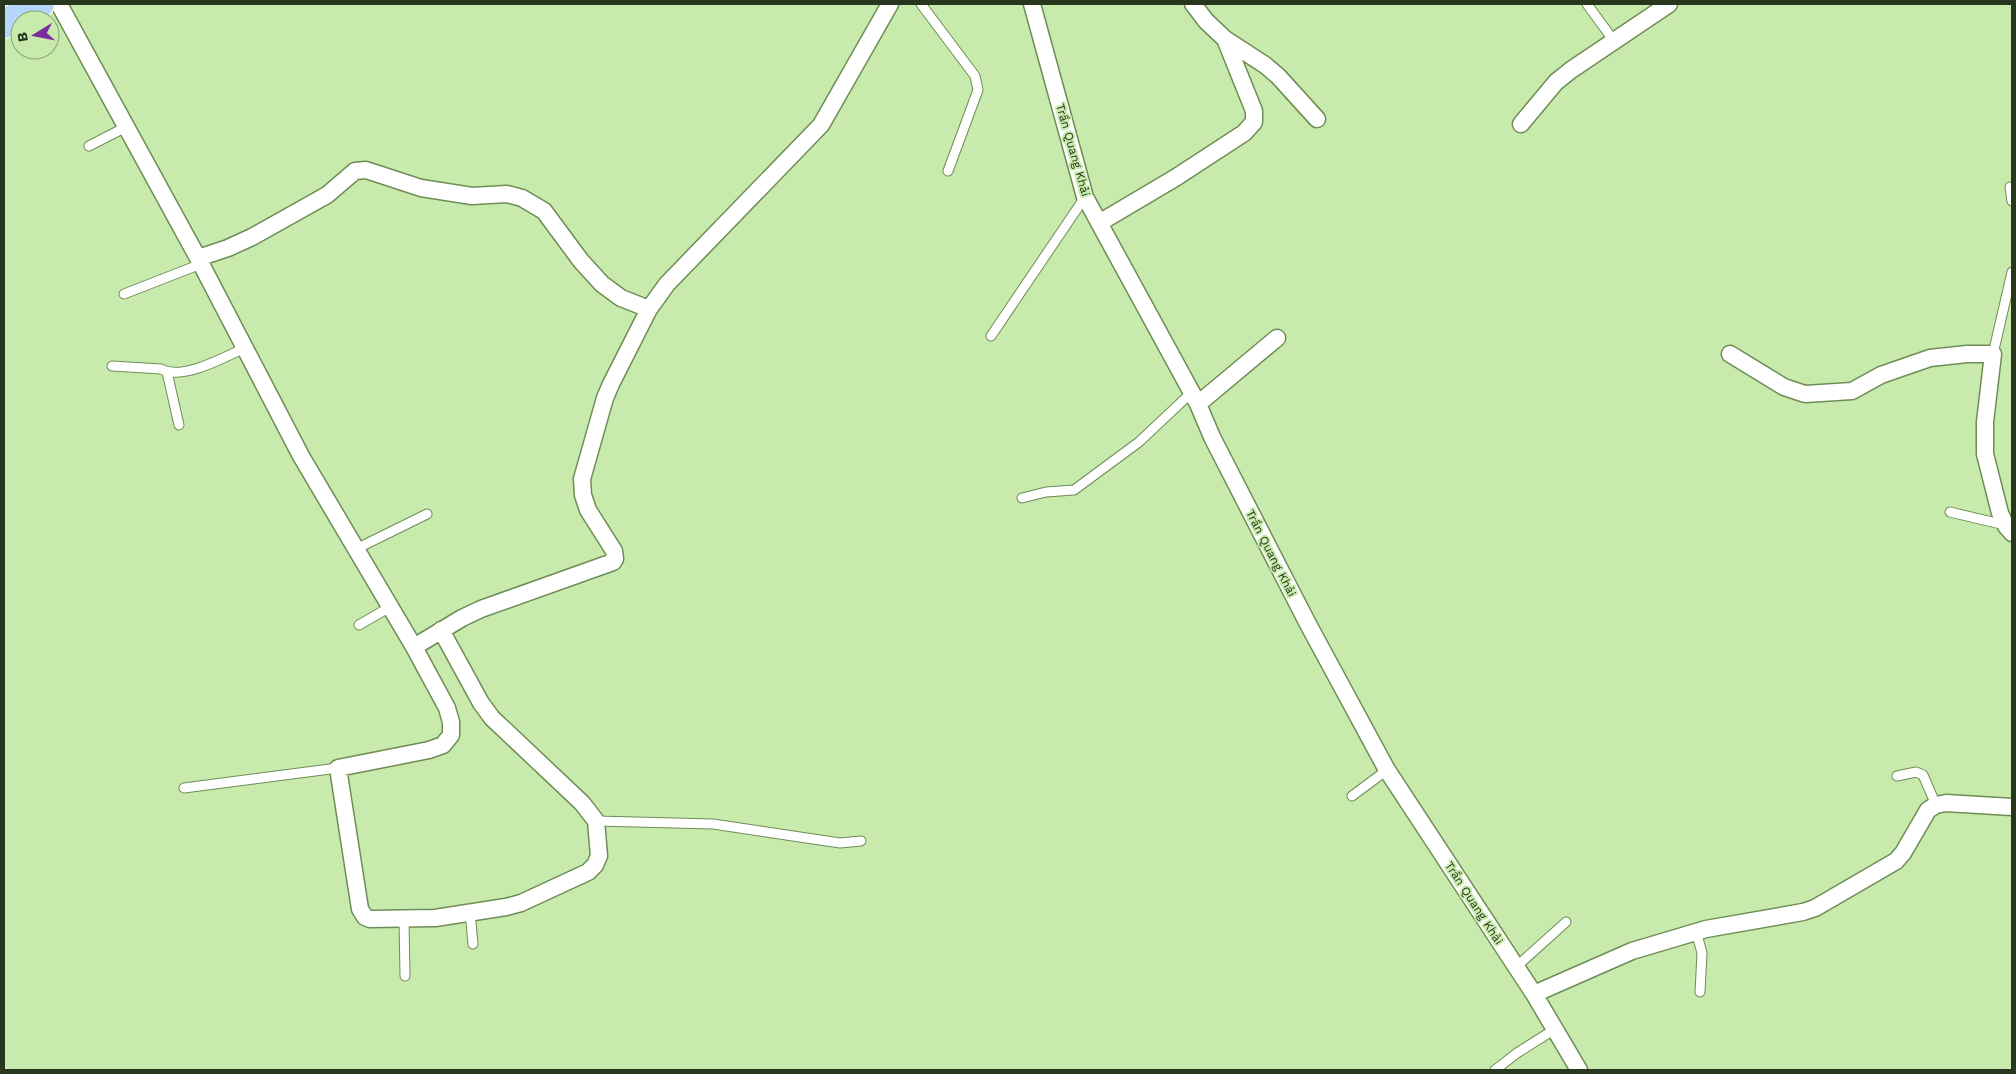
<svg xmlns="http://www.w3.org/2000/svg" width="2016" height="1074" font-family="'Work Sans',sans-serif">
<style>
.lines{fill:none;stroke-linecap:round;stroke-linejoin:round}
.service-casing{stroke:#6e8d54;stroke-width:11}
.minor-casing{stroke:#6e8d54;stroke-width:19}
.trunk-casing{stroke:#fff;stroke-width:30}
.service{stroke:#fff;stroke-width:9}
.minor{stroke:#fff;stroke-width:16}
.trunk{stroke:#b4d6fb;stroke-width:28}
.labels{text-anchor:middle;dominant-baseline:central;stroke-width:4;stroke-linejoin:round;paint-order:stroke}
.street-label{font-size:12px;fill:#28361d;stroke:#c8ebad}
</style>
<rect width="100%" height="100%" fill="#c8ebad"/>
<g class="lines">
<g class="service-casing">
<path id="service" d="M 921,4 L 975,76 L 978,90 L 948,171
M 1587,4 L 1614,41
M 89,146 L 126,127
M 2010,187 L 2012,201
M 124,294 L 201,264
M 991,336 L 1085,197
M 1993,354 L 2012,272
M 112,366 L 161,369 C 183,381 224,357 245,348
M 167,372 L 179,425
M 1022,498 L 1046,492 L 1074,490 L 1139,442 L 1191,393
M 1950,512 L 2005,525
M 356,549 L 427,514
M 359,625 L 390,607
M 1897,776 L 1916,772 L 1923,775 L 1936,805
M 184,788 L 338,768
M 1352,796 L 1387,770
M 596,821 L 713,824 L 840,843 L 861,841
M 470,912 L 473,944
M 404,919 L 405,976
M 1696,931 L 1702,953 L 1700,992
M 1516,967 L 1566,922
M 1495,1070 L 1517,1053 L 1555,1029"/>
</g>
<g class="minor-casing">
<path id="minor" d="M 59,4 L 198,258 L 301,456 L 414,647 L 447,708 L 451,722 L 451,735 L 443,745 L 429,750 L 338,768 L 360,909 L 365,917 L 370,919 L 435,918 L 506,907 L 521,903 L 588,872 L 595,865 L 599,856 L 596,821 L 582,803 L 492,718 L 481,703 L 441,630
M 1032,4 L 1085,197 L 1198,404 L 1212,437 L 1308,624 L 1387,770 L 1534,994 L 1579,1070
M 1193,4 L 1206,21 L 1225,39 L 1265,65 L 1278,76 L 1317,119
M 1521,124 L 1556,82 L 1571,70 L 1669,4
M 1099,223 L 1175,178 L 1244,133 L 1254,122 L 1254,111 L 1225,39
M 198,258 L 228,248 L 252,237 L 327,195 L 355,171 L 366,170 L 421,188 L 472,196 L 507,194 L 522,198 L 544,211 L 581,261 L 602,284 L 621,298 L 649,309
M 1730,354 L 1784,387 L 1805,394 L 1852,391 L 1881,375 L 1930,358 L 1967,354 L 1993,354 L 1985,422 L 1985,454 L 2000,513 L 2006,526 L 2012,533
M 1198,404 L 1277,338
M 414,647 L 462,618 L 481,609 L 613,562 L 615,559 L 614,551 L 588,510 L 583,495 L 582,479 L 605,398 L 611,384 L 649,309 L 667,284 L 821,125 L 890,4
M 1534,994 L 1632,951 L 1706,929 L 1803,912 L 1815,908 L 1896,861 L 1903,853 L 1928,810 L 1936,805 L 1946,803 L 2012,807"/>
</g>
<g class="trunk-casing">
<path id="trunk" d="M 4,24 L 40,4"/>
</g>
<use href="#service" class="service"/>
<use href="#minor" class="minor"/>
<use href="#trunk" class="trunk"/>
</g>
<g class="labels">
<g class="street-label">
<text transform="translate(1073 150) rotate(74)">Trần Quang Khải</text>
<text transform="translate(1271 553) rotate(63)">Trần Quang Khải</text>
<text transform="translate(1474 903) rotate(57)">Trần Quang Khải</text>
</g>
</g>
<rect width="2016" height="1074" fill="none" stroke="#28361d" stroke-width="10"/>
<g transform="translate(35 35) rotate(260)"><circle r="24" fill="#c8ebad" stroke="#88a373"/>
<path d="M0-4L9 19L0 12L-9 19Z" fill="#792d9f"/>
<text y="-8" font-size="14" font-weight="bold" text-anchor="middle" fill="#28361d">B</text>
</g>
</svg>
